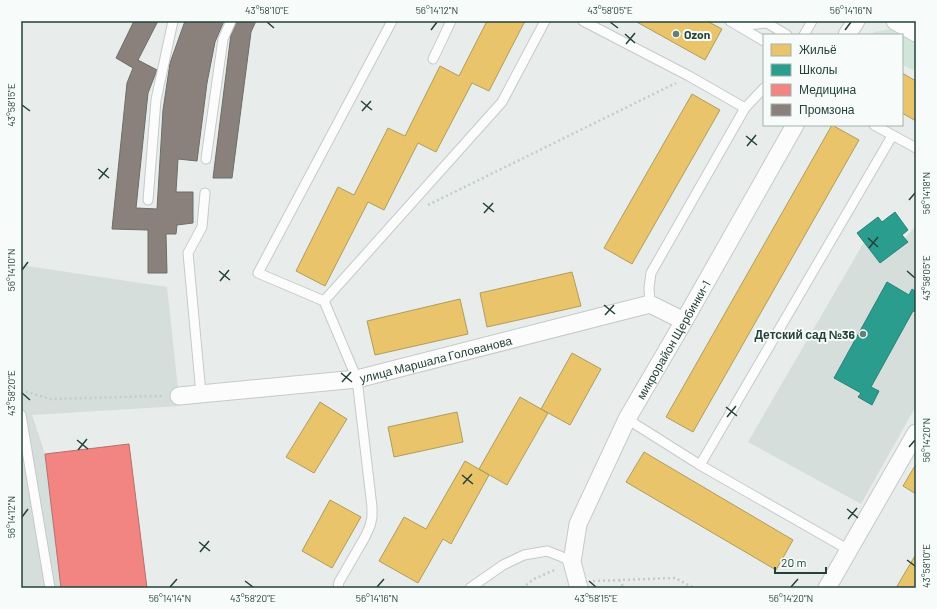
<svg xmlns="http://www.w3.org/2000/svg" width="937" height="609" font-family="Barlow,sans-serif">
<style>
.built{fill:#d6dedb}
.green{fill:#d1e6d8}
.homes{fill:#e9c46a;stroke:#ae9d5c}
.schools{fill:#2a9d8f;stroke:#288276}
.health{fill:#f28482;stroke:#b4706c}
.industry{fill:#8a817c;stroke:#6b6e68}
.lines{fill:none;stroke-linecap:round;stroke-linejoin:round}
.lane-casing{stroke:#c5cac8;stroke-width:11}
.street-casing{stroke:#c5cac8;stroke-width:19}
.path{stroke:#c3ccca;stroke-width:2.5;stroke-dasharray:2 3;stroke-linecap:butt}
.lane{stroke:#fcfcfc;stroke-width:9}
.street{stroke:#fcfcfc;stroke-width:17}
.ticks{fill:none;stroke:#24423a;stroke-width:1.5}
.poi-dot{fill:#697e78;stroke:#f7fbf9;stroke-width:1.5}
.labels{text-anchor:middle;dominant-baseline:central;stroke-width:4;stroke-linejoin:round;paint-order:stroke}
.poi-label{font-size:12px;font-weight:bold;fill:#24423a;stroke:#f7fbf9;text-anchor:start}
.street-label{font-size:12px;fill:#24423a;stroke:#f7fbf9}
.neatline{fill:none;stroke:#24423a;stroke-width:1.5}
.ticks-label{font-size:10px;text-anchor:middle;fill:#24423a}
</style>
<rect width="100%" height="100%" fill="#e8edeb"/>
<path class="built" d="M 916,226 L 916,406 L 861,504 L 748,442 L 864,242 L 880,263 L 907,242 L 905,238 Z
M 21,265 L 167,287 L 180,406 L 32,415 L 45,454 L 61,588 L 21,588 Z"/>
<path class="green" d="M 915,21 L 916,21 L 916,71 L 902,65 L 902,35 L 872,35 L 874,32 L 915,24 Z"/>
<path class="homes" d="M 487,21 L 525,21 L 489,91 L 472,83 L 436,152 L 418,143 L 384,210 L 368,202 L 325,286 L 296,271 L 338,187 L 354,195 L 388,128 L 405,136 L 440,66 L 459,76 Z
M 635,21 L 707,21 L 722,29 L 705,60 Z
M 902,73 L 916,81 L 916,121 L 902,113 Z
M 692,94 L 720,110 L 632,264 L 604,248 Z
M 832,125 L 859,140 L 693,432 L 666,417 Z
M 572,272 L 581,306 L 487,327 L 480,293 Z
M 460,299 L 468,334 L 375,355 L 367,321 Z
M 572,353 L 601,369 L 570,425 L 541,409 Z
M 520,397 L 548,413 L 507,485 L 479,469 Z
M 320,402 L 347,419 L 314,473 L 286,457 Z
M 457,412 L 463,442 L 394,457 L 388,427 Z
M 644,452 L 793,540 L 776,570 L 626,482 Z
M 465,461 L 489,475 L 451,544 L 443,539 L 418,583 L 379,561 L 404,517 L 426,529 Z
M 916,464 L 916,494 L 903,486 Z
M 330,500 L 361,517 L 332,568 L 302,551 Z
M 916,554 L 916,588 L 896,588 Z"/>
<path class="schools" d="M 895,212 L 908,230 L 902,235 L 908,242 L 880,263 L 857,233 L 878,217 L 882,222 Z
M 887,282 L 909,295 L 912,289 L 916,292 L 916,312 L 913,311 L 871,387 L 879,391 L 872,405 L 858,397 L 861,393 L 834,378 Z"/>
<path class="health" d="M 129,444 L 147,588 L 61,588 L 45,454 Z"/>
<path class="industry" d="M 134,21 L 158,21 L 138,60 L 157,70 L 148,93 L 136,208 L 157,209 L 163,110 L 170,63 L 185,21 L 224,21 L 215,42 L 207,83 L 197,161 L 178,159 L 176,192 L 193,192 L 193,223 L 177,225 L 176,234 L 166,234 L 167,273 L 148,273 L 148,230 L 112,229 L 127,83 L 133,68 L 116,58 Z
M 235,21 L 256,21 L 251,32 L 232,178 L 213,178 L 232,26 Z"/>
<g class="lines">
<g class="lane-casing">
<path id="lane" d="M 583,21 L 689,76 L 745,108
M 730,21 L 764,41
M 739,26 L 767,23 L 787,35
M 804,35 L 812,21
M 433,59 L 451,21
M 874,125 L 916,148
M 206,159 L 223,39 L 231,21
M 148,200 L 156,100 L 173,21
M 324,301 L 258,273 L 392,21
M 650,304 L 649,288 L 651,273 L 745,108 L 764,88
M 201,394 L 188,253 L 202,227 L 205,193
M 21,415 L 50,588
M 627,419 L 700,465 L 849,550
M 700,465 L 892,136
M 338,588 L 339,582 L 365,537 L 370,526 L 372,517 L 372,507 L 357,379 L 324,301 L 502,102 L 545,21
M 470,588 L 503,565 L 524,555 L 547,551 L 560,556 L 572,562"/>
</g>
<g class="street-casing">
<g id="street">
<path d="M 895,21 L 916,33"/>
<path d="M 847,35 L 856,21"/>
<path id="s1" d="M 179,396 L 357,379 L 650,304 L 684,321"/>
<path id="s2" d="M 579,588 L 572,562 L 578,524 L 627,419 L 684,321 L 795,125"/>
<path d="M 827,588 L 916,433"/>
</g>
</g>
<path class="path" d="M 428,205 L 676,83
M 21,390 L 50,399 L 163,396
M 619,580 L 624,588
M 593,581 L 675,578 L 694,588
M 522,588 L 534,579 L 557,569"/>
<use href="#lane" class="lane"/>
<use href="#street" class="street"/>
</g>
<path class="ticks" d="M 267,22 L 274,28M 610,22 L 618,28M 431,30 L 437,22M 845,30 L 851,22M 625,34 L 635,43M 626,44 L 635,33M 361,101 L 372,110M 22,105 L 30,111M 362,111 L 371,101M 746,136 L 757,145M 747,146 L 756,135M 98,169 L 109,178M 99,179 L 108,168M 909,200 L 915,193M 483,203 L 494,212M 484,213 L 493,203M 868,238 L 878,247M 869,248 L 878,237M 22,270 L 28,262M 219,271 L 230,280M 907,271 L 915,278M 220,281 L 229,270M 604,305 L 615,314M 605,315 L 614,305M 341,373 L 352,382M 342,382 L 351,372M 22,393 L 30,400M 726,407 L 737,416M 727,417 L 736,406M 77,440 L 88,449M 909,447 L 915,440M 78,450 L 87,439M 462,475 L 473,484M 463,484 L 472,474M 847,509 L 858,518M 22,517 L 28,509M 848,519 L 857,508M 199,542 L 210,551M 200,552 L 209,541M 907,560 L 915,566M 245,581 L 253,587M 589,581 L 596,587M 170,587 L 177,579M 377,587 L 384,579M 791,587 L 798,579"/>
<g class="poi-dot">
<circle cx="676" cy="34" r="4"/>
<circle cx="863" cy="334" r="4"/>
</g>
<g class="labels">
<g class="poi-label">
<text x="684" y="34">Ozon</text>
<text x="855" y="334" text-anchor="end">Детский сад №36</text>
</g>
<g class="street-label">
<text stroke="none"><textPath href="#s2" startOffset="273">микрорайон Щербинки-1</textPath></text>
<text stroke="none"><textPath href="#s1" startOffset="260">улица Маршала Голованова</textPath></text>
</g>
</g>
<rect width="937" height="609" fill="none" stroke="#f7fbf9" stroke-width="44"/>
<rect x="763" y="34" width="140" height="92" fill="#f7fbf9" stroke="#a3b1ad"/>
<rect x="771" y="44" width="20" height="12" fill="#e9c46a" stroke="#a3b1ad"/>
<text x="799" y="54" font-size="12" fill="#24423a">Жильё</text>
<rect x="771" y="64" width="20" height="12" fill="#2a9d8f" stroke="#a3b1ad"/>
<text x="799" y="74" font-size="12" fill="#24423a">Школы</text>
<rect x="771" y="84" width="20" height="12" fill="#f28482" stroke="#a3b1ad"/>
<text x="799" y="94" font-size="12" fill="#24423a">Медицина</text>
<rect x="771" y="104" width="20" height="12" fill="#8a817c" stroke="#a3b1ad"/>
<text x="799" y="114" font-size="12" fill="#24423a">Промзона</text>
<path d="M775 567v6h51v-6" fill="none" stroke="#24423a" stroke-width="2"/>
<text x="781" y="567" font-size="12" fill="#24423a" stroke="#f7fbf9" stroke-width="3" paint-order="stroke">20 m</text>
<rect x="22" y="22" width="893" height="565" class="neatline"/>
<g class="ticks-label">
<text x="267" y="14">43°58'10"E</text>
<text x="437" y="14">56°14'12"N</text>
<text x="610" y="14">43°58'05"E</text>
<text x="851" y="14">56°14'16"N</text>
<text transform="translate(11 105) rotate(-90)" y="4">43°58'15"E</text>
<text transform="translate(926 193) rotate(-90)" y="4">56°14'18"N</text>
<text transform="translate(11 270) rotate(-90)" y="4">56°14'10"N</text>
<text transform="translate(926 278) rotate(-90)" y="4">43°58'05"E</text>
<text transform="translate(11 393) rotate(-90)" y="4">43°58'20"E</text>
<text transform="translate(926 440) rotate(-90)" y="4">56°14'20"N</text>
<text transform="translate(11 517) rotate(-90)" y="4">56°14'12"N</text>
<text transform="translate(926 566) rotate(-90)" y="4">43°58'10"E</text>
<text x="170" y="602">56°14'14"N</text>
<text x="253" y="602">43°58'20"E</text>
<text x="377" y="602">56°14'16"N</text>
<text x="596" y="602">43°58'15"E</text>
<text x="791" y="602">56°14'20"N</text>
</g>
</svg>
